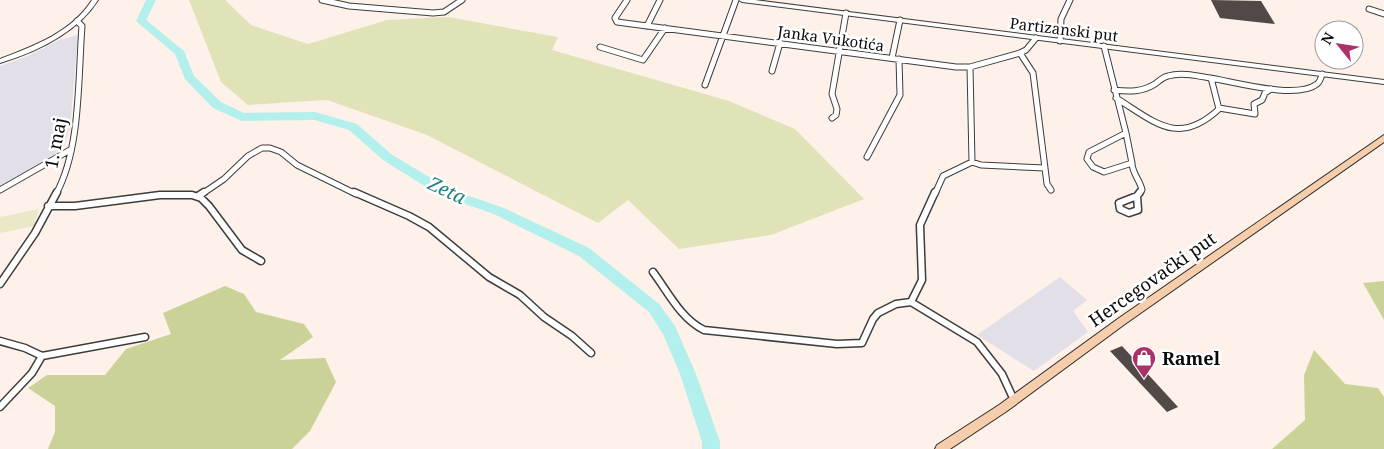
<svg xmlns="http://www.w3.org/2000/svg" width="1384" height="449" font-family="'Noto Serif',serif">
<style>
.industrial{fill:#e3dfe8}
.green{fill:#e0e3b7}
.forest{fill:#cbd298}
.pitch{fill:#ebe8c8}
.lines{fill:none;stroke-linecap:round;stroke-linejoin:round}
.river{fill:#b3efec;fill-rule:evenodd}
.building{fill:#514848}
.minor-far1-casing{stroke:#3d3d3d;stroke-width:7}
.minor-casing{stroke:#3d3d3d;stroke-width:9}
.tertiary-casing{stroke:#3d3d3d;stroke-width:2}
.secondary-casing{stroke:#2c2c2c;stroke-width:2}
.minor-far1{stroke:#fff;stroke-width:5}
.minor{stroke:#fff;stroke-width:6}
.tertiary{fill:#fff;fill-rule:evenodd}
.secondary{fill:#f6ceab;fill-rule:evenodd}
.labels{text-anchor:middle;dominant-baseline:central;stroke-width:5;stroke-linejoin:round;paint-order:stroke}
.far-street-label{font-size:15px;fill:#0a0a0a;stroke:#fff}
.street-label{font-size:18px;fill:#0a0a0a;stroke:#fff}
.poi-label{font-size:18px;font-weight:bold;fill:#0a0a0a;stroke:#fff;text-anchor:start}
.water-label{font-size:19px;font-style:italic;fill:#208081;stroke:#fff}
</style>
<rect width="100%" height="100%" fill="#fdf1e9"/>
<path class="industrial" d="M 78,35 L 70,128 L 63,149 L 0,186 L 0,66 L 28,56 L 59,40 Z
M 1060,277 L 1087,300 L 1073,311 L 1088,332 L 1034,371 L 977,335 Z"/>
<path class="green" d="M 189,0 L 225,0 L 251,25 L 308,44 L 387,20 L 448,17 L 558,37 L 552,50 L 729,101 L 795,129 L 864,199 L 771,235 L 679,249 L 628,200 L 598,223 L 427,135 L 327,100 L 248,105 L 221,82 Z"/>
<path class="forest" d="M 1384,281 L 1384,320 L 1363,283 Z
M 225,286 L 244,294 L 256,312 L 304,324 L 313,337 L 280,360 L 325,358 L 336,382 L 310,431 L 292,449 L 48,449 L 55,432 L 55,406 L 28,388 L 47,375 L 105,375 L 126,349 L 171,334 L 163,313 Z
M 1314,350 L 1345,384 L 1378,388 L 1384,397 L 1384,449 L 1272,449 L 1305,420 L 1304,375 Z"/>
<path class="pitch" d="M 39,209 L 34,226 L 0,233 L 0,217 Z"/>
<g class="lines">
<path class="river" d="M 146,0 L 156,0 L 146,20 L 184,51 L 194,76 L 221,102 L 244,113 L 315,112 L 357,124 L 391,154 L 449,189 L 504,208 L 589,248 L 659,304 L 675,326 L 696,374 L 720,442 L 720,449 L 702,449 L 702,442 L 680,374 L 663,334 L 649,312 L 579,256 L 494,214 L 439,195 L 383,160 L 349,130 L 315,120 L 242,121 L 213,108 L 185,79 L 175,54 L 136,21 Z"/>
</g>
<path class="building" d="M 1211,0 L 1261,1 L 1275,24 L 1220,18 Z
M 1122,346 L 1178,407 L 1167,412 L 1110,351 Z"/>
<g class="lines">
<g class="minor-far1-casing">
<path id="minor-far1" d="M 322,0 L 349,6 L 433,13 L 444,12 L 462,0
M 627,0 L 615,18 L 617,22 L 956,67 L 970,67 L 1020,53 L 1026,50 L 1036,38
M 1369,9 L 1384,14
M 647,26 L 660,0
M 1060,41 L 1061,19 L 1070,0
M 1104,46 L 1126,133
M 600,47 L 643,60 L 665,28
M 1020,53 L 1033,73 L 1047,184 L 1051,190
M 892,58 L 900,20
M 772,71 L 780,43
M 705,85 L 736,0
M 1114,90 C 1129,92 1142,92 1155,84 C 1159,81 1163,77 1168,76 C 1181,72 1198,76 1210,78 C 1235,82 1297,100 1317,84 C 1320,82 1321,78 1322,74
M 1116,98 C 1155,122 1178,147 1219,109 L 1211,78
M 1219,108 L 1255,114 L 1254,104 L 1262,100 L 1265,93 L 1271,89
M 832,118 L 836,115 L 837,109 L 832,94 L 846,13
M 1126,133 L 1132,163 L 1104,172 L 1093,167 L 1087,159 L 1089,152 Z
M 867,157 L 900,95 L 899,59
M 972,162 L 981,165 L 1045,168
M 1132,163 C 1132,173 1140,180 1142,190 L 1139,194
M 0,190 L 70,150
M 56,194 C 81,149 78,77 82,26 L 77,21
M 202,194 L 224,179 L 248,156 L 262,148 L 270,148 L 281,152 L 297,165 L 356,194
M 935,194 L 943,176 L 972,162 L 970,67"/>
</g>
<g class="minor-casing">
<path id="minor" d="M 354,192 L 409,216 L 429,227 L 489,277 L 520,295 L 544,317 L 572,336 L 591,353
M 198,196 L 204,192
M 1137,196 L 1138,210 L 1129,213 L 1120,209 L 1119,203 Z
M 1137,196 L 1140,192
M 48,206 L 75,206 L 160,195 L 192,195 L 201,198 L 209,206 L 242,250 L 261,261
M 653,272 C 668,292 681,319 704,330 L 837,344 L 862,343 L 873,319 L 878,313 L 896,304 L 911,302 L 977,342 L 1002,374 L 1014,400
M 0,284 L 35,233 L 57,192
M 911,302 L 922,280 L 920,225 L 935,192
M 0,341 L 25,348 L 42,356 L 32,373 L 0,407
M 42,356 L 145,337"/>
</g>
<g class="tertiary-casing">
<path id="tertiary" d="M 92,0 L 98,0 C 77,33 36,52 0,63 L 0,59 C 34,46 72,32 92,0 Z
M 739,0 L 755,0 L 1384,80 L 1384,84 L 742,2 Z"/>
</g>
<g class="secondary-casing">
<path id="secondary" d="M 1384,135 L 1384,142 L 1125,324 L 1007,411 L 950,449 L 935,449 L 937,445 L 999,405 L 1119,318 Z"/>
</g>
<use href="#minor-far1" class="minor-far1"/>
<use href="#minor" class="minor"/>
<use href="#tertiary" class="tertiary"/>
<use href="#secondary" class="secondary"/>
</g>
<defs>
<g id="shop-pin" transform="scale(1.25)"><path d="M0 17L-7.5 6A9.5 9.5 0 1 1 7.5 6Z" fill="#aa326b" stroke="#fff"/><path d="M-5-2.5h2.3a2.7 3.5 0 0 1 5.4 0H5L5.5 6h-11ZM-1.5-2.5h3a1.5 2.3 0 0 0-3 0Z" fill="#fff"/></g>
</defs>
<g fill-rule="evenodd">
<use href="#shop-pin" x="1144" y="358"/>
</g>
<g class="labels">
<g class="far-street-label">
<text transform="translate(1064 29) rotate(7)">Partizanski put</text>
<text transform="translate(831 38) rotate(8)">Janka Vukotića</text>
</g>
<g class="street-label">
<text transform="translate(55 143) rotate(-79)">1. maj</text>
<text transform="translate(1152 279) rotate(-35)">Hercegovački put</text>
</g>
<g class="poi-label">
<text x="1162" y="358">Ramel</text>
</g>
<g class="water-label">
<text transform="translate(447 190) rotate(25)">Zeta</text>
</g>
</g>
<g transform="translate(1339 45) rotate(300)"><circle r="24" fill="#ffffff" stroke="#9d9d9d"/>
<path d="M0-4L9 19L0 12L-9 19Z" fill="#aa326b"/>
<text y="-8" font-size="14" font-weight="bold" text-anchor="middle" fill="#0a0a0a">N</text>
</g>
</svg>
